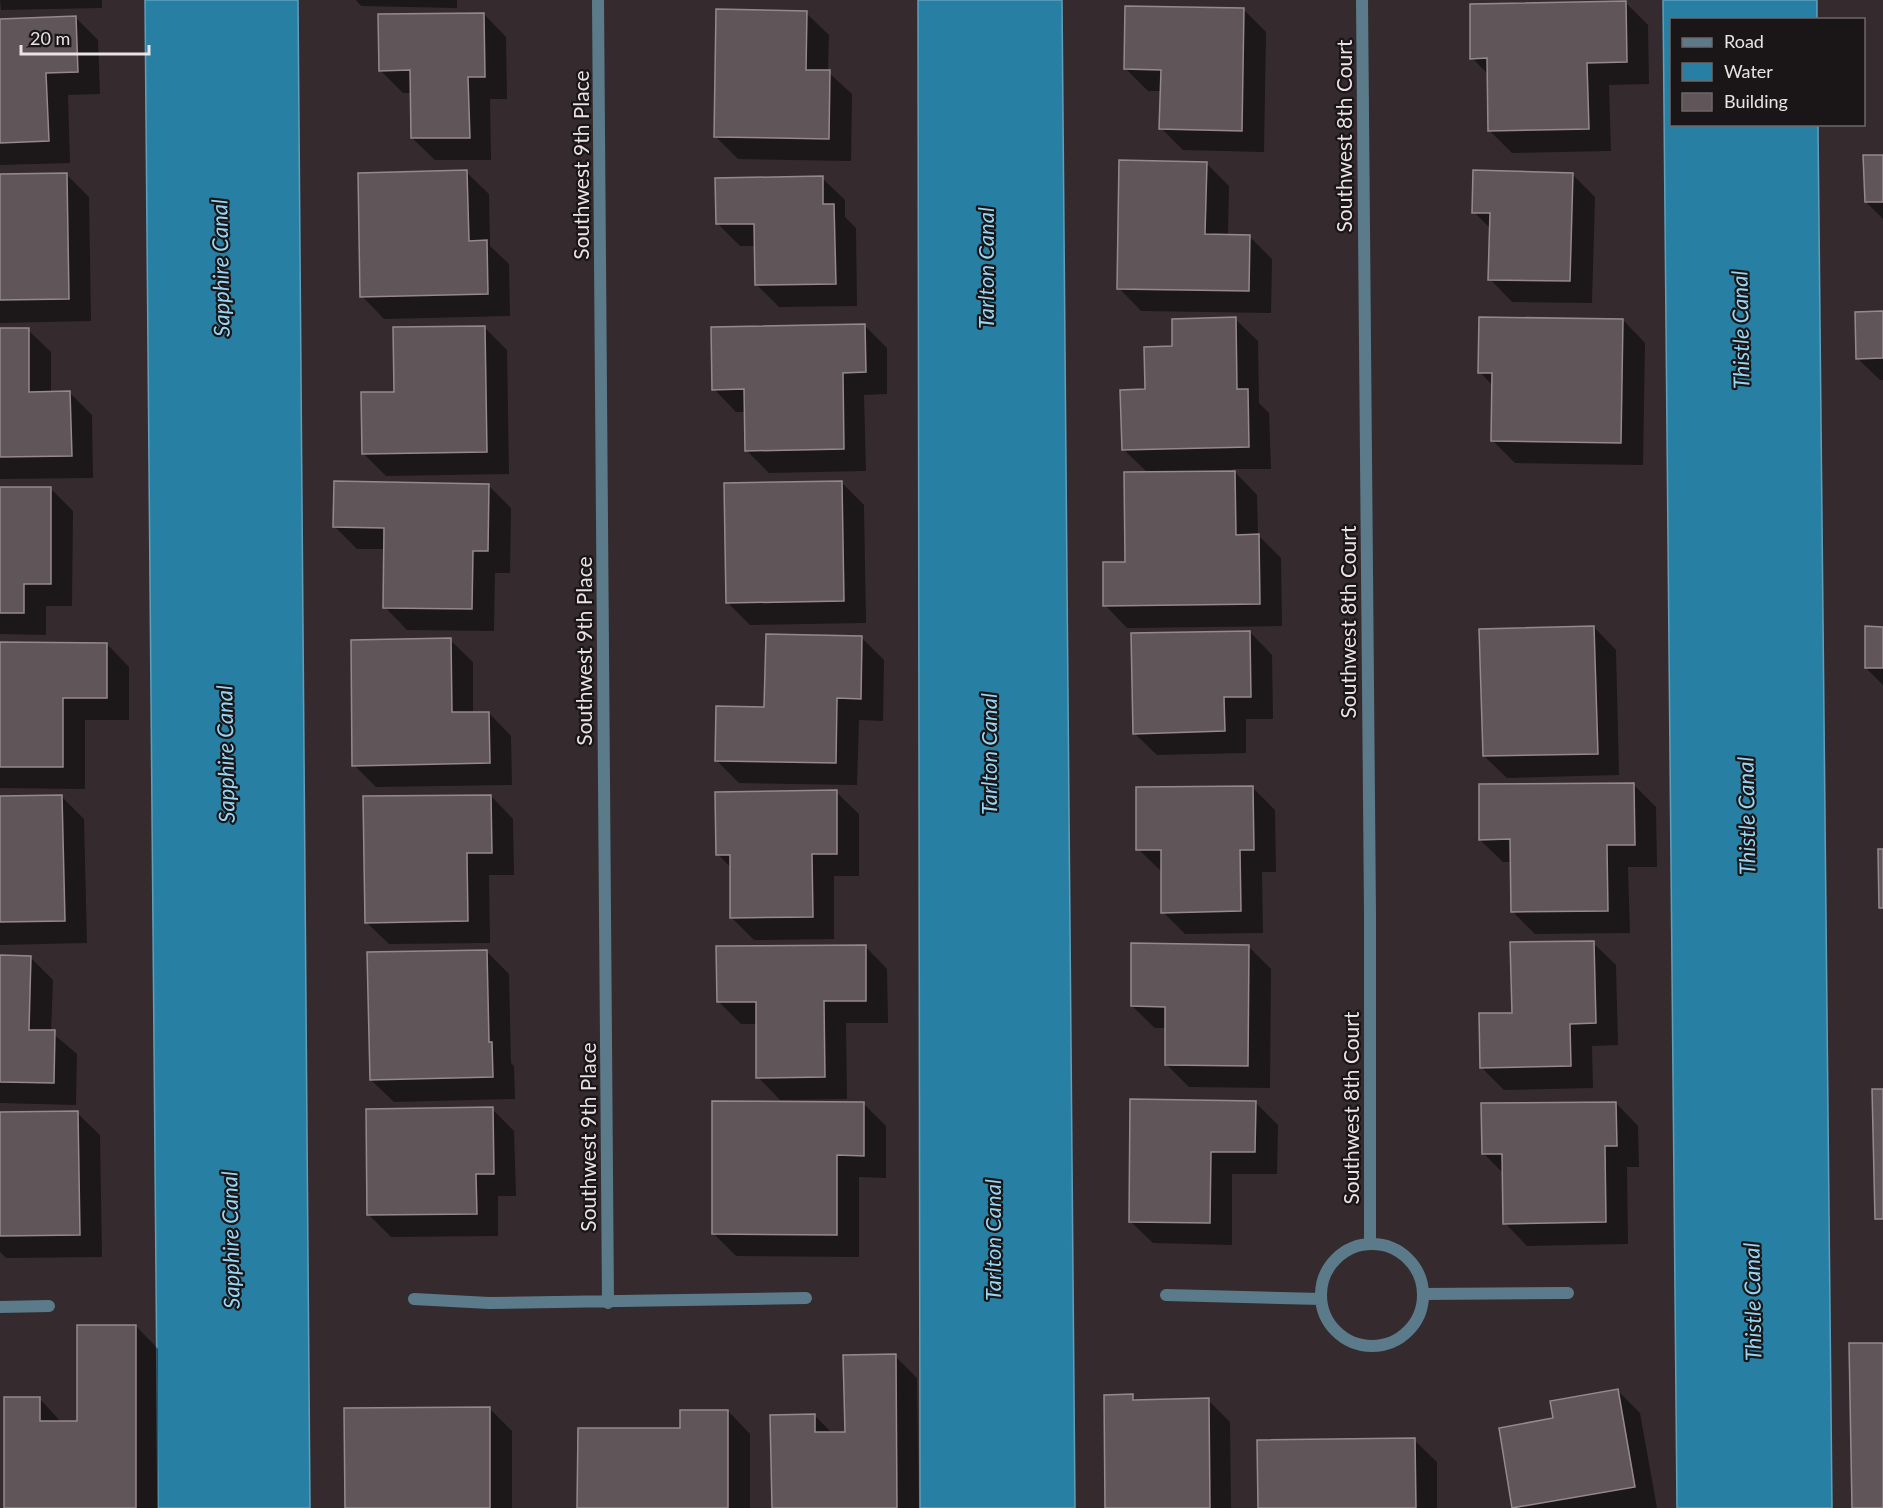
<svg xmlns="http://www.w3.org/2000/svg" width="1883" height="1508" font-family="Lato,sans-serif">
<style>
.water{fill:#2780a4;stroke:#629eb8;stroke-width:1.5}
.shadow{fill:#0007}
.building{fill:#605559;stroke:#96898e;stroke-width:1.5}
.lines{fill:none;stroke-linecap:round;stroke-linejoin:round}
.minor{stroke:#5b7b8a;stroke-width:12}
.labels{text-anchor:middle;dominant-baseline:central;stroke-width:4.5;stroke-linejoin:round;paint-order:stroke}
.street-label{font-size:21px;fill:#eae3e6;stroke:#1a1517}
.water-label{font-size:22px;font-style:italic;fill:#97d6f4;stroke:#1a1517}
</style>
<rect width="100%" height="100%" fill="#352b2f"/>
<path class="water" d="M 145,0 L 298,0 L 310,1508 L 158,1508 Z
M 918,0 L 1062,0 L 1075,1508 L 920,1508 Z
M 1663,0 L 1817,0 L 1817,19 L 1672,20 L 1672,124 L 1818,125 L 1832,1508 L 1677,1508 Z"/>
<path class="shadow" d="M 0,0 L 102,0 L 102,8 L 1,10 Z
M 356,0 L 457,0 L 457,8 L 361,6 Z
M 1625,2 L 1648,25 L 1649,84 L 1609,85 L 1611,151 L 1512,153 L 1490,131 L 1489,75 L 1472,58 Z
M 1243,9 L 1266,32 L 1264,152 L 1183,150 L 1161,128 L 1162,91 L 1148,91 L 1125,68 Z
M 806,13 L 829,35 L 828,72 L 852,94 L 851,161 L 738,159 L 715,136 Z
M 484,14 L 506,37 L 507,99 L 490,99 L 491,160 L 435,160 L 412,138 L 412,93 L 403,93 L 380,70 Z
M 75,17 L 98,40 L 100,94 L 68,95 L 70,163 L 0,165 L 0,20 Z
M 1883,157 L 1883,219 L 1866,202 Z
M 1206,163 L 1229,186 L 1228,236 L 1250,237 L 1272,259 L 1271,313 L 1141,311 L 1119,288 Z
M 466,172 L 489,194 L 490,246 L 509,264 L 510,316 L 384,319 L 362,296 Z
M 1572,174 L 1595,197 L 1592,303 L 1512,302 L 1490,279 L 1491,229 L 1474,212 Z
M 67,175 L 89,197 L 91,321 L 0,323 L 0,176 Z
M 822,178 L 845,200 L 845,217 L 856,228 L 857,306 L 779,307 L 757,285 L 756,246 L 740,246 L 718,224 Z
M 1883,313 L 1883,380 L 1880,380 L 1857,358 Z
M 1235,319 L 1258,341 L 1259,403 L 1269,413 L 1271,469 L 1232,469 L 1257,495 L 1258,535 L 1281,558 L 1282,626 L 1127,628 L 1105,605 L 1126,564 L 1148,473 L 1123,449 L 1146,391 L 1174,347 Z
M 1623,320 L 1645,343 L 1643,465 L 1515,463 L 1492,440 L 1493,386 L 1480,372 Z
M 864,325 L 887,348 L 887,394 L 864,395 L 866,471 L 769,473 L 746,450 L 746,412 L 736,412 L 714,389 Z
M 484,327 L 507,350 L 509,474 L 386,476 L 363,453 L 395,393 Z
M 0,330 L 28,330 L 51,352 L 51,393 L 70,393 L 92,415 L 93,478 L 0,479 Z
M 841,482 L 864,505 L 866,623 L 750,625 L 727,602 Z
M 488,485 L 511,508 L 510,573 L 495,573 L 494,631 L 407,630 L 385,607 L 385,549 L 357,549 L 334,526 Z
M 0,488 L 51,489 L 73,511 L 72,606 L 46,606 L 46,635 L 0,634 Z
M 1594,627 L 1616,650 L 1619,775 L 1507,778 L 1484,756 Z
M 1883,628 L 1883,685 L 1866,668 Z
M 1250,632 L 1272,655 L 1273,719 L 1246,719 L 1246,753 L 1157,755 L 1134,733 Z
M 862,638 L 884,660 L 883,721 L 859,720 L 857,785 L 739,783 L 716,760 L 765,709 Z
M 450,640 L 473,662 L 473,713 L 489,713 L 511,736 L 512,785 L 376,787 L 354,765 Z
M 0,643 L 107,644 L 129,667 L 129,720 L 85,720 L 85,789 L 0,788 Z
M 1633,784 L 1656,807 L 1657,867 L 1628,867 L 1630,933 L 1535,934 L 1512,911 L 1512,862 L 1503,862 L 1480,840 Z
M 1253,788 L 1275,810 L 1276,872 L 1262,872 L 1263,933 L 1185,934 L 1163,912 L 1162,872 L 1138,849 Z
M 836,792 L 859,814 L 859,876 L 834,876 L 834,939 L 754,940 L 732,918 L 731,868 L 718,854 Z
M 61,796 L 84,819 L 87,943 L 0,945 L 0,797 Z
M 491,796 L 513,819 L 514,875 L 489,875 L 490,943 L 389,944 L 366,922 Z
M 1593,943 L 1616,965 L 1618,1045 L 1592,1046 L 1593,1088 L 1504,1090 L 1482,1068 L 1514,1014 Z
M 865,946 L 887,969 L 888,1023 L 846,1023 L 847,1099 L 780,1100 L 758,1077 L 757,1024 L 741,1024 L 718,1001 Z
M 1248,946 L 1271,969 L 1270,1088 L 1189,1087 L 1167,1065 L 1167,1028 L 1155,1028 L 1132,1006 Z
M 486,951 L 509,974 L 511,1063 L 514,1066 L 515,1099 L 394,1102 L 371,1080 Z
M 0,957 L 30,957 L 53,980 L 51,1032 L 77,1054 L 76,1105 L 0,1103 Z
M 1255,1102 L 1278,1125 L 1277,1174 L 1232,1174 L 1232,1245 L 1153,1243 L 1130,1221 Z
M 1616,1103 L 1638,1126 L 1639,1167 L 1627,1167 L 1628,1244 L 1527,1246 L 1505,1223 L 1504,1174 L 1483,1153 Z
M 864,1104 L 886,1126 L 886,1178 L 859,1177 L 859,1257 L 736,1256 L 713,1233 Z
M 492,1109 L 514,1131 L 516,1196 L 498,1196 L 498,1236 L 391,1237 L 369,1215 Z
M 77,1113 L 100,1135 L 102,1257 L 6,1258 L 0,1252 L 0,1114 Z
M 136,1326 L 158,1349 L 158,1508 L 6,1508 L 39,1398 L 62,1423 L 79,1423 Z
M 895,1356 L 917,1378 L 919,1508 L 773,1508 L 815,1416 L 833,1434 L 846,1433 Z
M 1618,1391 L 1640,1413 L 1657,1508 L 1513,1508 L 1500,1429 L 1555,1420 Z
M 1132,1396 L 1138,1401 L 1208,1400 L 1230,1422 L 1231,1508 L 1107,1508 Z
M 489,1408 L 512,1431 L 512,1508 L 346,1508 Z
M 728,1411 L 750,1434 L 750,1508 L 578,1508 L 681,1430 Z
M 1414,1440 L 1437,1462 L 1437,1508 L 1259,1508 Z"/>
<path class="building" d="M 1626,1 L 1627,62 L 1587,63 L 1589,129 L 1488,131 L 1487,58 L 1470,59 L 1470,4 Z
M 1125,6 L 1244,8 L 1242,131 L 1159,129 L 1161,70 L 1124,69 Z
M 716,9 L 807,11 L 806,70 L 830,70 L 829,139 L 714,137 Z
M 484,13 L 485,77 L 468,77 L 470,138 L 411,138 L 410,70 L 379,71 L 378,14 Z
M 76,16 L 78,72 L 46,73 L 49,141 L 0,143 L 0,19 Z
M 1863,155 L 1883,155 L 1883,202 L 1865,202 Z
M 1119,160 L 1207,162 L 1205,234 L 1250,235 L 1249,291 L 1117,289 Z
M 467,170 L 469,241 L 487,240 L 488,294 L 360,297 L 358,173 Z
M 1473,170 L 1573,173 L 1570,281 L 1488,280 L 1490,213 L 1472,213 Z
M 67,173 L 69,299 L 0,300 L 0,174 Z
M 823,176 L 823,204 L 834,204 L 836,284 L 755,285 L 754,224 L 716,224 L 715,178 Z
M 1883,311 L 1883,358 L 1856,359 L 1855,312 Z
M 1236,317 L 1237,389 L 1248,389 L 1249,447 L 1122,450 L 1120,390 L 1145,389 L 1144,347 L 1172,346 L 1172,319 Z
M 1479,317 L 1623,319 L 1621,443 L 1491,441 L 1492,373 L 1478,373 Z
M 865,324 L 866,372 L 843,373 L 844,449 L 745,451 L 744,389 L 712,390 L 711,327 Z
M 485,326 L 487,452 L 362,454 L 361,392 L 394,392 L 393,327 Z
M 0,328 L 29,328 L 29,392 L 70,391 L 72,456 L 0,457 Z
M 1235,471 L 1236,535 L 1259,534 L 1260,604 L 1103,606 L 1103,562 L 1125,562 L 1124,472 Z
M 334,481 L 489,484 L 488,551 L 473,551 L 472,609 L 383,608 L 384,528 L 333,527 Z
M 842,481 L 844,601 L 726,603 L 724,483 Z
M 0,487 L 51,487 L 51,584 L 24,584 L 24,613 L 0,613 Z
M 1594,626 L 1598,754 L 1483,756 L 1479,629 Z
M 1865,626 L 1883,627 L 1883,668 L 1865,668 Z
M 1250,631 L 1251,697 L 1224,697 L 1225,731 L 1133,734 L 1131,633 Z
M 766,634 L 862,636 L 861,699 L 837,698 L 836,763 L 715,761 L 716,706 L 764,707 Z
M 451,638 L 452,712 L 489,712 L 490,763 L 352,766 L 351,640 Z
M 0,642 L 107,643 L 107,698 L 63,698 L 63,767 L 0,767 Z
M 1634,783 L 1635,845 L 1607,845 L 1608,911 L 1511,912 L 1510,839 L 1479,840 L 1479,784 Z
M 1253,786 L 1254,850 L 1240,850 L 1241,911 L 1161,913 L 1161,850 L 1136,850 L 1136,787 Z
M 837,790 L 837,854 L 812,854 L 813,917 L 730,918 L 730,855 L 716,855 L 715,792 Z
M 62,795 L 65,921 L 0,922 L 0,796 Z
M 491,795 L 492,853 L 467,853 L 468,921 L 365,923 L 363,796 Z
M 1878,849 L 1883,849 L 1883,908 L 1879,908 Z
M 1594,941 L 1596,1023 L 1570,1024 L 1571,1066 L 1480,1068 L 1479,1013 L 1512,1013 L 1510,942 Z
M 1131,943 L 1249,945 L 1248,1066 L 1165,1065 L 1165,1007 L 1131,1006 Z
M 866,945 L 866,1001 L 824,1001 L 825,1077 L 756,1078 L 756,1002 L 717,1002 L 716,946 Z
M 487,950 L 489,1042 L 492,1042 L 493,1077 L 370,1080 L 367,952 Z
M 0,955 L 31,956 L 29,1030 L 55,1030 L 54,1083 L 0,1082 Z
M 1872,1089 L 1883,1089 L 1883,1219 L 1875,1219 Z
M 1130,1099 L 1256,1101 L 1255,1152 L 1211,1152 L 1210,1223 L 1129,1222 Z
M 712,1101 L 864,1102 L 864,1156 L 837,1155 L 837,1235 L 712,1234 Z
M 1616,1102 L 1617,1146 L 1605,1146 L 1606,1222 L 1503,1224 L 1502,1154 L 1482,1154 L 1481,1103 Z
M 493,1107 L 494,1174 L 476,1174 L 477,1214 L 367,1215 L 366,1109 Z
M 78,1111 L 80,1235 L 0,1236 L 0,1112 Z
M 77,1325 L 136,1325 L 136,1508 L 4,1508 L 4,1397 L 40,1397 L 40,1421 L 77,1421 Z
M 1849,1343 L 1883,1343 L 1883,1508 L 1852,1508 Z
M 896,1354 L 897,1508 L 772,1508 L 770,1415 L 815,1414 L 815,1432 L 845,1432 L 843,1355 Z
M 1618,1389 L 1635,1487 L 1512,1508 L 1499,1428 L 1553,1418 L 1550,1401 Z
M 1133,1394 L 1133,1400 L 1209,1398 L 1210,1508 L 1105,1508 L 1104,1395 Z
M 490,1407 L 490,1508 L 345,1508 L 344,1408 Z
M 680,1410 L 728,1410 L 728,1508 L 577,1508 L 578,1428 L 680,1428 Z
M 1415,1438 L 1416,1508 L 1258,1508 L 1257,1440 Z"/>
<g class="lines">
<path class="minor" d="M 598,0 L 608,1303
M 1362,0 L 1370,913 L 1370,1244
M1321 1295a51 51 0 1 1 102 0a51 51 0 1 1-102 0Z
M 1423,1294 L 1568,1293
M 1166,1295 L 1321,1299
M 414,1299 L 489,1303 L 806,1298
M 0,1307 L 49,1306"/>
</g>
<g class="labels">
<g class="street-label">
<text transform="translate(1343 136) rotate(-90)">Southwest 8th Court</text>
<text transform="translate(580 165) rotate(-90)">Southwest 9th Place</text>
<text transform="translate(1347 622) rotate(-90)">Southwest 8th Court</text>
<text transform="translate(583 651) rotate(-90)">Southwest 9th Place</text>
<text transform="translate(1350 1108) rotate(-90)">Southwest 8th Court</text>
<text transform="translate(587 1137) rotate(-90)">Southwest 9th Place</text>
</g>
<g class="water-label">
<text transform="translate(220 268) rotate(-91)">Sapphire Canal</text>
<text transform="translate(985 268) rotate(-90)">Tarlton Canal</text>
<text transform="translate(1740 330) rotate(-91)">Thistle Canal</text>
<text transform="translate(225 754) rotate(-91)">Sapphire Canal</text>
<text transform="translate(988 754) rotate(-90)">Tarlton Canal</text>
<text transform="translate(1746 816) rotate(-91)">Thistle Canal</text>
<text transform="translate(230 1240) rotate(-91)">Sapphire Canal</text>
<text transform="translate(992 1240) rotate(-90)">Tarlton Canal</text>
<text transform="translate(1752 1302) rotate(-91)">Thistle Canal</text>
</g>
</g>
<rect x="1670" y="18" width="195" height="108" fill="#1a1517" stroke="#6d676a" stroke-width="1.5"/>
<rect x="1682" y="38" width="30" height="9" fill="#5b7b8a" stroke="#6d676a" stroke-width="1.5"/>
<text x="1724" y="48" font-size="18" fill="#eae3e6">Road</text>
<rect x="1682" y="63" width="30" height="18" fill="#2780a4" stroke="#6d676a" stroke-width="1.5"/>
<text x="1724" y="78" font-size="18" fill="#eae3e6">Water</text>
<rect x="1682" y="93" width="30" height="18" fill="#605559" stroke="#6d676a" stroke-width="1.5"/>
<text x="1724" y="108" font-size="18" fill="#eae3e6">Building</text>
<path d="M21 45v9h128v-9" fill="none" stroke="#eae3e6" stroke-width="3"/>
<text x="30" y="45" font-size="18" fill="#eae3e6" stroke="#1a1517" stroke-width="4.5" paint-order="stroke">20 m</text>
</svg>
